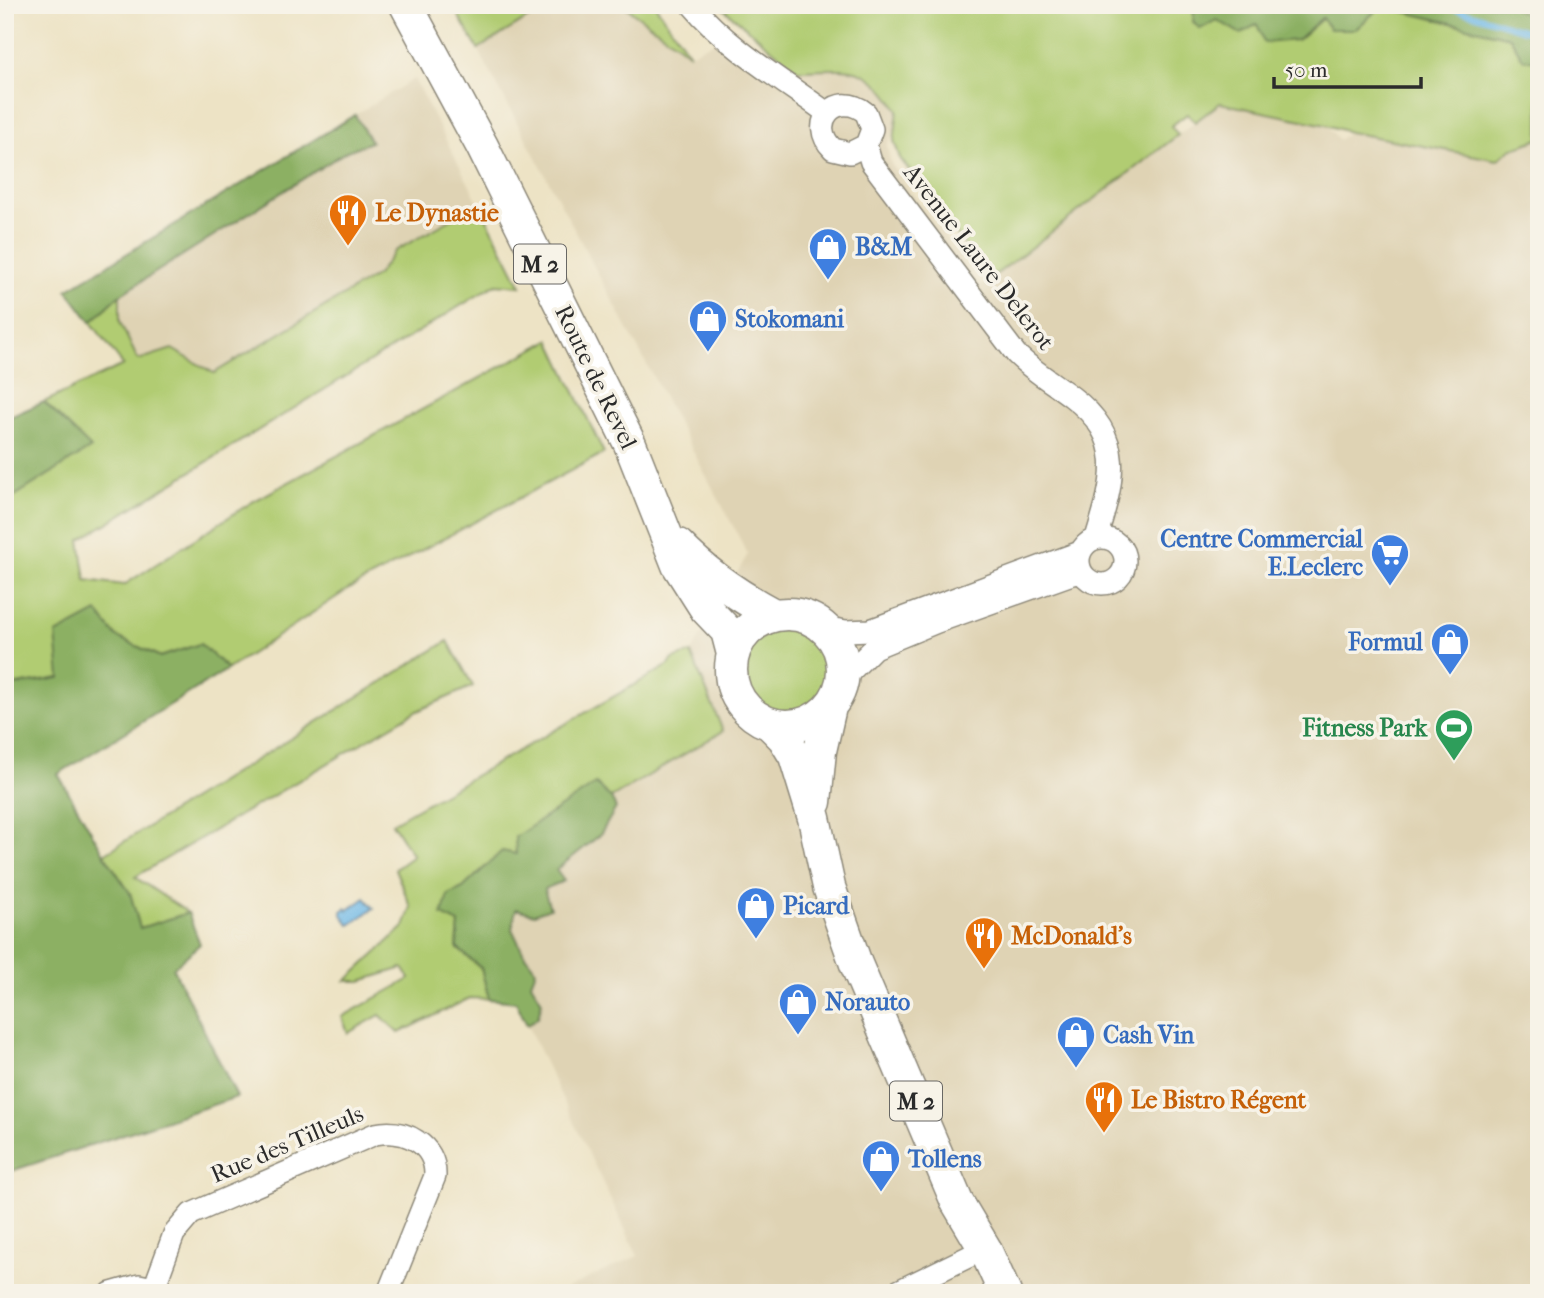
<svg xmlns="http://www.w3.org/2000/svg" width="1544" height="1298" font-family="'IM FELL French Canon',serif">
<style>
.built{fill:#dfd3b4}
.green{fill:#b1cc72;stroke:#6e7c4e;stroke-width:2}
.forest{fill:#8cb064;stroke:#5c6e48;stroke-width:2}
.water{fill:#6fb9e7;stroke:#4d7289;stroke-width:2}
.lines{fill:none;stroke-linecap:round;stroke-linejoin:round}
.stream{stroke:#6fb9e7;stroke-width:6}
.minor-casing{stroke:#8c8778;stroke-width:24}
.primary-casing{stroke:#8c8778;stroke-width:35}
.minor{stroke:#fff;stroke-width:21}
.primary{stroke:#fff;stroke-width:32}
.labels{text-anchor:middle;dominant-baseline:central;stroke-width:7;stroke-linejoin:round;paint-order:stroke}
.shield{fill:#f7f3e8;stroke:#686764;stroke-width:2}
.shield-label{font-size:23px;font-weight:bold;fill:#2b2b2b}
.food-label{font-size:24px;font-weight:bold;fill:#c56008;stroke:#f7f3e8;text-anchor:start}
.shop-label{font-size:24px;font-weight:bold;fill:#366cbe;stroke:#f7f3e8;text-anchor:start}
.street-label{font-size:24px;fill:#2b2b2b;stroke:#f7f3e8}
.leisure-label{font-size:24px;font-weight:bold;fill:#27864d;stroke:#f7f3e8;text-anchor:end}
</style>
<rect width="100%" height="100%" fill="#f7f3e8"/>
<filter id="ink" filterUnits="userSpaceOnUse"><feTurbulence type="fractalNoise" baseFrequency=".0143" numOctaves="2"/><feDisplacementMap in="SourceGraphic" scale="14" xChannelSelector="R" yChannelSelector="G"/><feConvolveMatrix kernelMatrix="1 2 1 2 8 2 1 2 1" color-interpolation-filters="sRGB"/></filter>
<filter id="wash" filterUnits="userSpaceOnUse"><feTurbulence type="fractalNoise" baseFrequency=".00686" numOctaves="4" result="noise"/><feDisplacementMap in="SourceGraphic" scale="28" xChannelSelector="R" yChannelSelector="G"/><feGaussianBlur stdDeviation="1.57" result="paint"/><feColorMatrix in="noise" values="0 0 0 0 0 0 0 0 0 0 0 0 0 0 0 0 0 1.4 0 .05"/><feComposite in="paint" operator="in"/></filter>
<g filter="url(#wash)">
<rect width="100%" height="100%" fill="#ede3c5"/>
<path class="built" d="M 549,5 L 623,5 L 690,54 L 738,29 L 793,70 L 832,67 L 861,71 L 886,90 L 898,110 L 895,129 L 887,145 L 891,164 L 981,286 L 1220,103 L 1326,125 L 1339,140 L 1349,132 L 1497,160 L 1511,149 L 1539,139 L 1539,1293 L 556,1293 L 638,1256 L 516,1002 L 489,999 L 481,968 L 502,851 L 723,731 L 691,653 L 748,554 L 478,49 Z
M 414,79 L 483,211 L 470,209 L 395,251 L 377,275 L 214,373 L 172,349 L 138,361 L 120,322 L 120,295 L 347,151 L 371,143 L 355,115 Z"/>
<path class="green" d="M 452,5 L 549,5 L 478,49 Z
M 623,5 L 655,5 L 690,54 Z
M 719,5 L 1181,5 L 1217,20 L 1257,24 L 1297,40 L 1323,18 L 1356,29 L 1381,6 L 1510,37 L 1523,58 L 1539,61 L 1539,139 L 1511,149 L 1497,160 L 1349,132 L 1326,125 L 1220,103 L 1195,122 L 1187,114 L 1171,126 L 1178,135 L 990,279 L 900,158 L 894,141 L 898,110 C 868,61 849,69 797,70 Z
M 1509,5 L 1539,5 L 1539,18 L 1530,17 Z
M 470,209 L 483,211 L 521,286 L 496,284 L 80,540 L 86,580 L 124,585 L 252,502 L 550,340 L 604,453 L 347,590 L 228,669 L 200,644 L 161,657 L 117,637 L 60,678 L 5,687 L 5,502 L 90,448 L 44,402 L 123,365 L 91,322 L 120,295 L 120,322 L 138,360 L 172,349 L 214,373 L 377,275 L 395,251 Z
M745 670a41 41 0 1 1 82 0a41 41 0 1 1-82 0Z
M 448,641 L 473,686 L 415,712 L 135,877 L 188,913 L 140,928 L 130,893 L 104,854 Z
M 691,653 L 723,731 L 611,798 L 596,785 L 516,854 L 502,851 L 463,888 L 448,895 L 459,923 L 457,948 L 481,968 L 489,999 L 470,998 L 399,1033 L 380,1015 L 348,1033 L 342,1017 L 410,979 L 403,968 L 361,981 L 346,981 L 404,927 L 411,907 L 395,869 L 413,856 L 392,823 L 669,665 L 673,659 Z"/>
<path class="forest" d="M 1181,5 L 1509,5 L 1530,17 L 1539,18 L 1539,61 L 1523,59 L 1510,37 L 1381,6 L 1356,29 L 1330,29 L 1322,18 L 1297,40 L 1264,43 L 1257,24 L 1241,34 L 1217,20 L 1200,29 L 1193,22 L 1194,10 Z
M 355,115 L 371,142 L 347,151 L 120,295 L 91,322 L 67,290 Z
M 44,402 L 91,448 L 5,502 L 5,419 Z
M 97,612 L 117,637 L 160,657 L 200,644 L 228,669 L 58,774 L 104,854 L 130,893 L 140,928 L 188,913 L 200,944 L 173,968 L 237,1097 L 5,1173 L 5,687 L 60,678 L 56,634 Z
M 596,784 L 611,798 L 616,808 L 600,835 L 556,870 L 564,881 L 544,889 L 550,908 L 534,914 L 516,909 L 512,929 L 524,954 L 536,970 L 531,983 L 542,1002 L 538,1017 L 527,1025 L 516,1002 L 489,999 L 481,968 L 457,948 L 459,923 L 442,915 L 448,895 L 463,888 L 502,851 L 516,854 L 515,837 Z"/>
<path class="water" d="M 365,898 L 374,908 L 350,925 L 342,915 L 342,911 L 346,908 L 348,910 Z"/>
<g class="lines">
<path class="stream" d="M 1443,5 L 1530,32 L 1539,38"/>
</g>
</g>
<g filter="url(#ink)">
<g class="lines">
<g class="minor-casing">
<path id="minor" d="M 692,5 C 728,48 782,80 827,113
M 866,145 L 850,153 L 833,149 C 806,123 837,89 866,113 L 872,129 L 866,145 L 871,162 L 1016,354 C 1033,371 1052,382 1072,397 C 1127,438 1114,480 1096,538
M1079 561a23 23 0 1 1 46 0a23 23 0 1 1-46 0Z
M 824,627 L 846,631 L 870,630 L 1080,552
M 843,679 L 874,648 L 937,622 L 1072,574 L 1081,573
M 111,1293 L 139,1285 L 154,1288
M 167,1293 L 154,1288 L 174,1234 L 191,1214 L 375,1134 C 405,1128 436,1144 435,1176 L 388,1293
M 894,1293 L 970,1256"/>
</g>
<g class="primary-casing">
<path id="primary" d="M 406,5 L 482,146 L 630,444 L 678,565 L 706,609 L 727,631 L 733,654
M 678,545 C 706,574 738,596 774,615
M731 670a56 56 0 1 1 112 0a56 56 0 1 1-112 0Z
M 770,724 L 784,738 L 795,756 L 814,818 L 829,887 L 856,964 L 957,1202 L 985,1249 L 1005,1293
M 815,802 L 820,751 L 830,707"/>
</g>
<use href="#minor" class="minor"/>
<use href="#primary" class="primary"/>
</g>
</g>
<defs>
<g id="restaurant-pin" transform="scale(2.0125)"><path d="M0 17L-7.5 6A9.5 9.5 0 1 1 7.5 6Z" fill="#e8710a" stroke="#f7f3e8"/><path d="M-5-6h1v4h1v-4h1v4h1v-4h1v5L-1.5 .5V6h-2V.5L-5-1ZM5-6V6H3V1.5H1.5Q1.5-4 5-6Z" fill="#fff"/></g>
<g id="shop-pin" transform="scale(2.0125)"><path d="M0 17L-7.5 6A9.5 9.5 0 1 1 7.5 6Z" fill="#3f7fe0" stroke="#f7f3e8"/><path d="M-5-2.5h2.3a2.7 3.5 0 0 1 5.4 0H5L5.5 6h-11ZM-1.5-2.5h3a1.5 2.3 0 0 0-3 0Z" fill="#fff"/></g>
<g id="supermarket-pin" transform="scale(2.0125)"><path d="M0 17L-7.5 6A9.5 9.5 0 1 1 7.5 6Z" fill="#3f7fe0" stroke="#f7f3e8"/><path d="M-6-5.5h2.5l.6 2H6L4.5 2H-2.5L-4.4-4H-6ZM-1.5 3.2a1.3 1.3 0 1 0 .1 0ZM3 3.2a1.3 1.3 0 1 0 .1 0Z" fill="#fff"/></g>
<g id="stadium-pin" transform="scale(2.0125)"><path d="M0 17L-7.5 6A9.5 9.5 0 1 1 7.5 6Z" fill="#2e9e5b" stroke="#f7f3e8"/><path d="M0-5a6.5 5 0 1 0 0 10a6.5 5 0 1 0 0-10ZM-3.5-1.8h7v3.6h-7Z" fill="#fff"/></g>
</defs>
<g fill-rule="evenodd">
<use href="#restaurant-pin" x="348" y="213"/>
<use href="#shop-pin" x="828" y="247"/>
<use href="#shop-pin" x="708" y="319"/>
<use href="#supermarket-pin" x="1390" y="553"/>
<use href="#shop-pin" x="1450" y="642"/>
<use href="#stadium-pin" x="1454" y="728"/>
<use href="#shop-pin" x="756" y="906"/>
<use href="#restaurant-pin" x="984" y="936"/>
<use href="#shop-pin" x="798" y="1002"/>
<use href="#shop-pin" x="1076" y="1035"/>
<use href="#restaurant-pin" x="1104" y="1100"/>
<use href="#shop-pin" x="881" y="1159"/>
</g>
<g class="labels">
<g class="shield">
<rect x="514" y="244.5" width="52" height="39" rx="5"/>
<rect x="890" y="1081.5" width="52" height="39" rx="5"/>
</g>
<g class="shield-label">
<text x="540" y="264">M 2</text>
<text x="916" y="1101">M 2</text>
</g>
<g class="food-label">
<text x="375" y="213">Le Dynastie</text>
<text x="1011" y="936">McDonald's</text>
<text x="1131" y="1100">Le Bistro Régent</text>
</g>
<g class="shop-label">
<text x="855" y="247">B&amp;M</text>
<text x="735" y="319">Stokomani</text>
<text x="1363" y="539" text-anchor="end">Centre Commercial<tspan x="1363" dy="28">E.Leclerc</tspan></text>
<text x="1423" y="642" text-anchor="end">Formul</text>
<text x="783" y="906">Picard</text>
<text x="825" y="1002">Norauto</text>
<text x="1103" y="1035">Cash Vin</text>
<text x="908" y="1159">Tollens</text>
</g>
<g class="street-label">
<text transform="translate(979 257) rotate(52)">Avenue Laure Delerot</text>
<text transform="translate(596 377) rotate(64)">Route de Revel</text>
<text transform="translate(287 1144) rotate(-23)">Rue des Tilleuls</text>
</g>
<g class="leisure-label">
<text x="1427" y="728">Fitness Park</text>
</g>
</g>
<rect width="1544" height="1298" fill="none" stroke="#f7f3e8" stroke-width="28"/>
<path d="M1274 77v10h147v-10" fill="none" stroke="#2b2b2b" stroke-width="3.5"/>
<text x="1285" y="77" font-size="21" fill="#2b2b2b" stroke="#f7f3e8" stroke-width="5" paint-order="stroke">50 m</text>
</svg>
